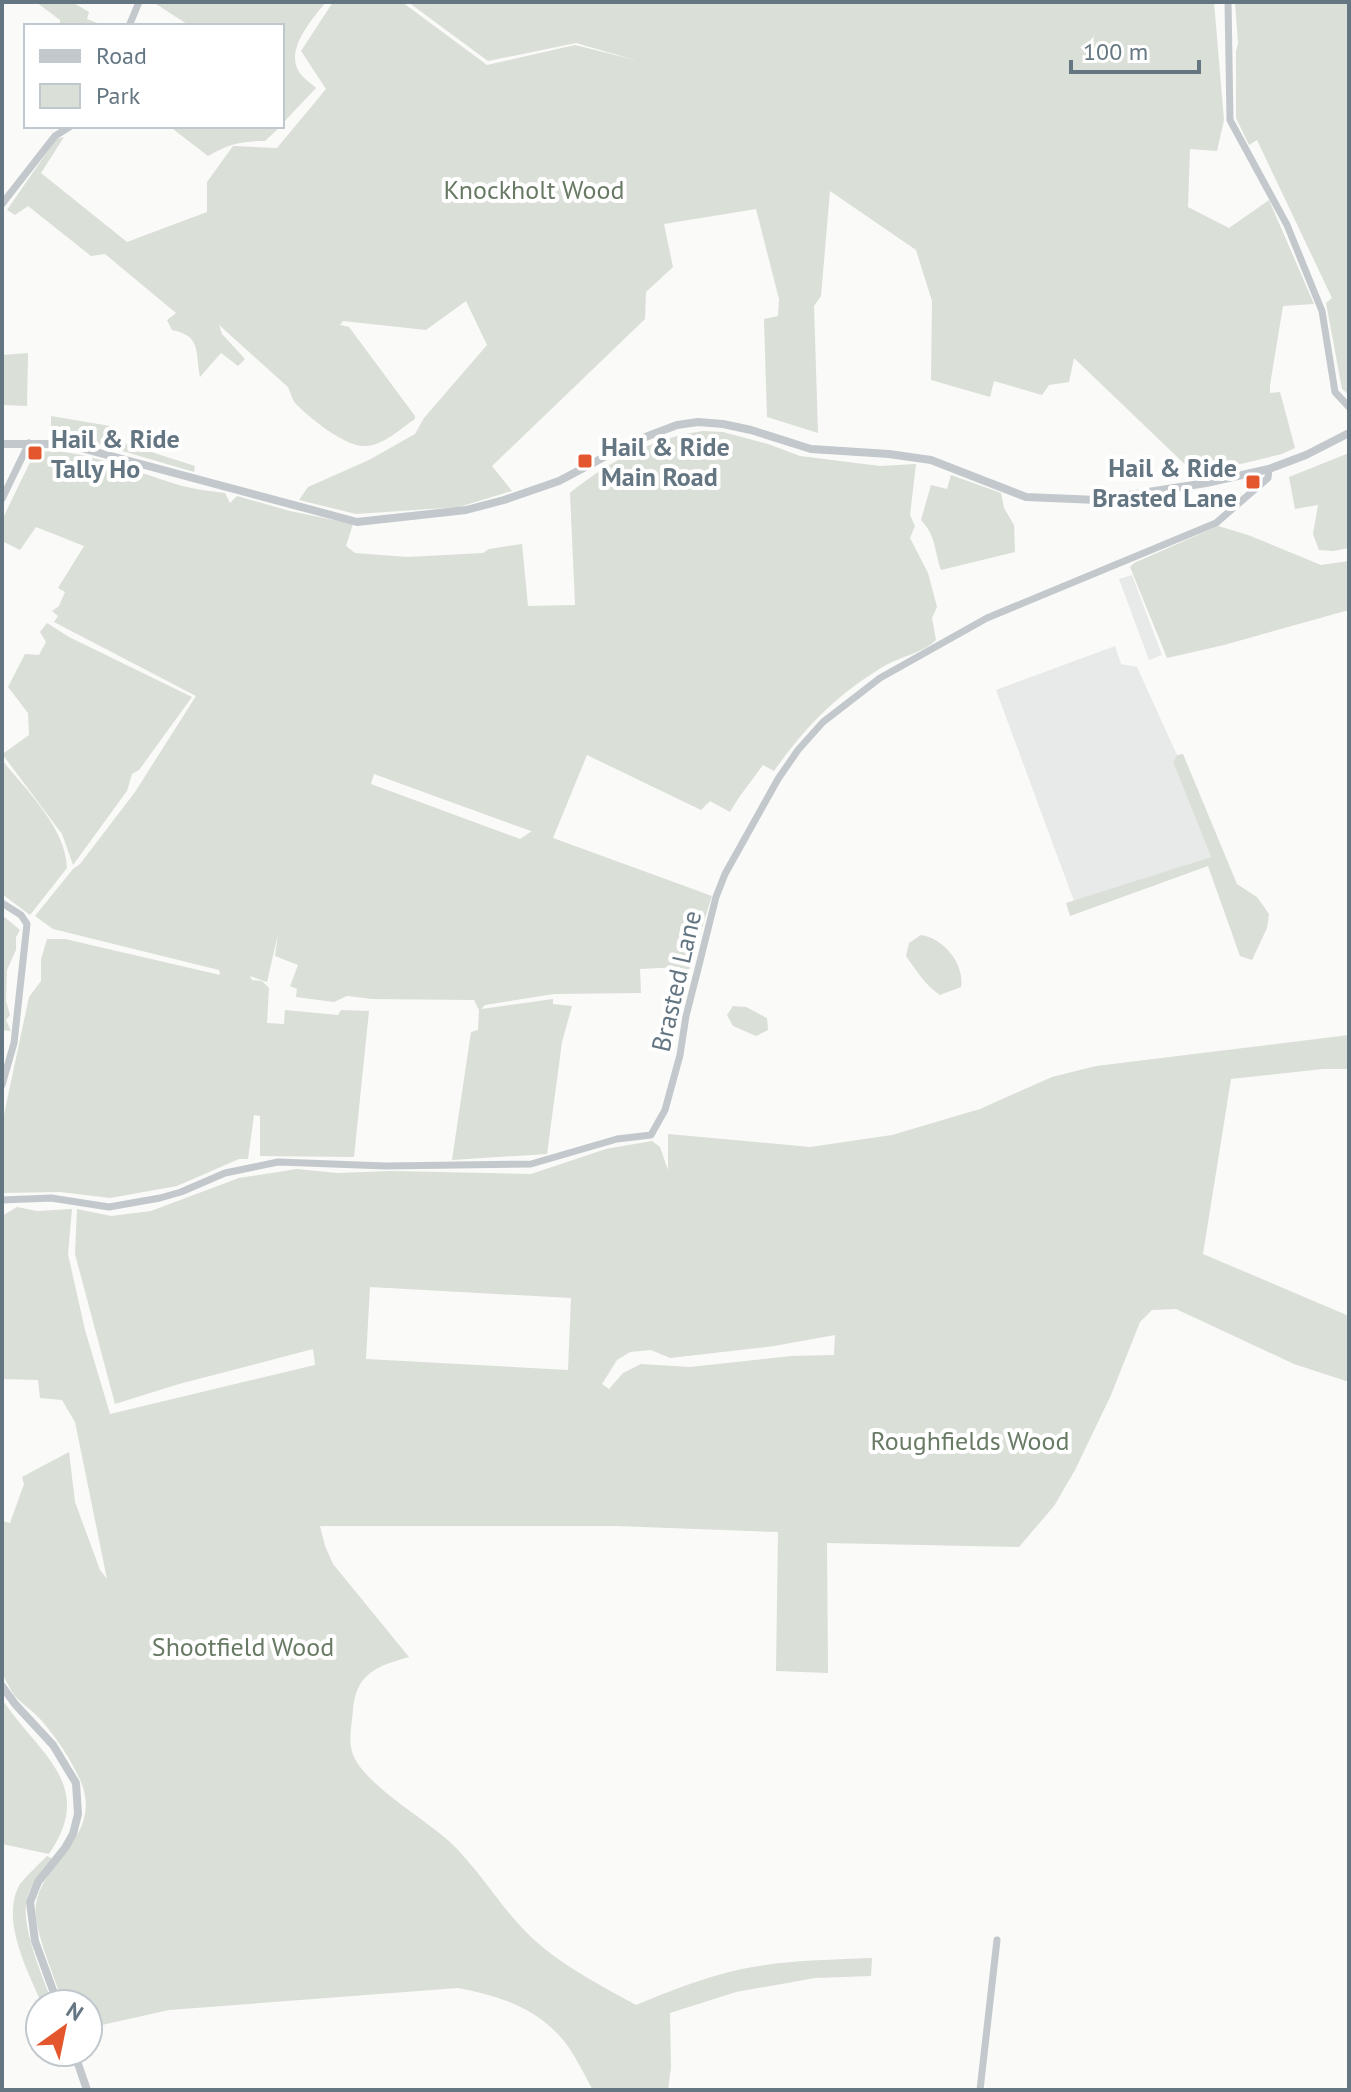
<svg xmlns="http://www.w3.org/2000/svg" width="1351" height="2092" font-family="'PT Sans',sans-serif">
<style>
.built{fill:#e8e9e9}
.green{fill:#dadfd7;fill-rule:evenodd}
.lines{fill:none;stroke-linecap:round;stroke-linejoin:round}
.minor{stroke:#c3c8cc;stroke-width:7}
.tertiary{stroke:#c3c8cc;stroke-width:8}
.poi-dot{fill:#e4572e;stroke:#fff;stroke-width:3}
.labels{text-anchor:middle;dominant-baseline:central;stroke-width:8;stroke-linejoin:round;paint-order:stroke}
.park-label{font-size:26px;fill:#687a64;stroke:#fff}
.poi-label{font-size:26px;font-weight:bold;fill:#657683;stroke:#fff;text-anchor:start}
.street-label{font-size:26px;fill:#657683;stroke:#fff}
</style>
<rect width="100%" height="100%" fill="#fafaf8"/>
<path class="built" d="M 1132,575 L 1162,655 L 1149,660 L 1119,579 Z
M 1115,646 L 1121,664 L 1137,667 L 1177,755 L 1173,762 L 1211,857 L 1074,901 L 996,690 Z"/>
<path class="green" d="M 36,2 L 72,2 L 89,12 L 87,19 L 105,26 L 60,26 L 60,20 Z
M 153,2 L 326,2 C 313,18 286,48 298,70 C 301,77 311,83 316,88 L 282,124 L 282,26 L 190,26 Z
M 333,2 L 402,2 L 487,65 L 575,45 L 635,60 L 576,43 L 488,61 L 408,2 L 1214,2 L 1224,120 L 1217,151 L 1190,149 L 1188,207 L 1229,228 L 1269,200 L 1314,304 L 1283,306 L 1270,385 L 1270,393 L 1280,392 L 1295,448 L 1282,454 L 1211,471 L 1209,478 L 1197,480 L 1195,474 L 1074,358 L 1069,382 L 1049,385 L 1042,395 L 994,381 L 990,397 L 931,380 L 932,301 L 916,250 L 830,191 L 821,296 L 814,306 L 818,433 L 767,417 L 764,319 L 778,316 L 779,299 L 756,209 L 664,224 L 673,267 L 646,292 L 645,319 L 492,466 L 512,491 L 459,507 L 356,514 L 299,500 L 308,487 L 369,460 L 415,434 L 424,418 L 487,345 L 466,301 L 426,330 L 343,321 L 340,325 L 349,327 L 415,416 L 415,419 C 400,429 384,445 366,446 C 346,448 310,418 296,404 C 292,400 291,393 288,387 L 219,325 L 222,334 L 245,359 L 238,366 L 221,353 L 200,377 C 195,352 202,336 172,330 L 167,320 L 176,313 L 105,254 L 91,256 L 28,206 L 15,215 L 7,210 L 56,139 L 64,137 L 41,173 L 127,242 L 207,212 L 207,182 L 233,146 L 277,148 L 326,89 L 301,51 Z
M 1235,2 L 1349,2 L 1349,395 L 1342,389 L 1326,303 L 1332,298 L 1257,140 L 1249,145 L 1236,118 L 1236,51 L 1238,43 Z
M 169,126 L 281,126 L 265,141 C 242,141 228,144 208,156 Z
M 28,353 L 27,406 L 2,405 L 2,355 Z
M 51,416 L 110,426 L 120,442 L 195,466 L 194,472 L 78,438 L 51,435 Z
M 703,431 L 723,432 L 768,444 L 800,456 L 880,466 L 916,464 L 910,515 L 915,526 L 910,538 L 928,573 L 937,607 L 932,618 L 936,640 C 923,653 902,656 886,665 C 836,695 807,725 774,771 L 763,765 C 751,782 741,793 730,812 L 710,801 L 701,810 L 587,755 L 553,838 L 712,896 L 688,973 L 678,973 L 680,967 L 640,969 L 641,993 L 554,994 L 485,1005 L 481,1009 L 553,999 L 553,1004 L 572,1006 L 562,1042 L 547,1154 L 452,1160 L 471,1032 L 478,1030 L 479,1010 L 474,1000 L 372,999 L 347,996 L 334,1002 L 296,997 L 297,989 L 290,986 L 298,965 L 275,956 L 278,934 L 267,982 L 250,976 L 252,980 L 262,981 L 269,988 L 267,1023 L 284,1024 L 285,1010 L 338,1015 L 341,1010 L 369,1011 L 354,1157 L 260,1156 L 260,1116 L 254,1115 L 248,1159 L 239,1159 L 177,1186 L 110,1198 L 60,1192 L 2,1193 L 2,1124 L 29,997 L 41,981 L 41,959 L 47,939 L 65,939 L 220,975 L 219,970 L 53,929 L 35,916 L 73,869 L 80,864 L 135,792 L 196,696 L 54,622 L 58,616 L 52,611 L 59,606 L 65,592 L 58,588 L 84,546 L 36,527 L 20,550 L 2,541 L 2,520 L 34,454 C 68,441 151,479 187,487 C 199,490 212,491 225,493 L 230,503 L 237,496 L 290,511 L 353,524 L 346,546 L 355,553 L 407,557 L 483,553 L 489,549 L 522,544 L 528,606 L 575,605 L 570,493 C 609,461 653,438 703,431 ZM 374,774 L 531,831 L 532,831 L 520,839 L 371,784 Z
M 1349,453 L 1349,548 L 1333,551 L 1319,550 L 1313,534 L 1318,505 L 1295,509 L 1289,477 Z
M 951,475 L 1001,493 L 1004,508 L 1014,525 L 1015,552 L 941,570 C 934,549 936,536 921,520 L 931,485 L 947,489 Z
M 1218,526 L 1248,535 L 1321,565 L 1349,561 L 1349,610 L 1224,645 L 1167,658 L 1130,567 L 1134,563 Z
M 47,623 L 69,637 L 192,697 L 139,770 L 132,774 L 127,791 L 73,865 L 62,834 L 3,755 L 2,760 C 26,790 66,828 67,868 L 30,915 L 2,894 L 2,751 L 4,753 L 29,735 L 28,713 L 8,687 L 25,654 L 39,655 L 46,642 L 40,632 Z
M 1183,754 L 1237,884 L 1257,897 L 1269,914 L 1267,928 L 1252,960 L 1240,956 L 1208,866 L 1070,916 L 1066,903 L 1211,857 L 1173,762 L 1177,755 Z
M 2,915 L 20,930 L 16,937 L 16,950 L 7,970 L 6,1001 L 10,1015 L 6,1020 L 11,1031 L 2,1030 Z
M 921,935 C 944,938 965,965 961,987 L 940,995 C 925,985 916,970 906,956 L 909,943 Z
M 733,1006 L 746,1007 L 767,1018 L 768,1030 L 756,1036 L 733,1026 L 727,1015 Z
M 1349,1035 L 1349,1069 L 1323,1069 L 1231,1079 L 1203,1254 L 1349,1316 L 1349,1382 L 1294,1364 L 1176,1309 L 1152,1310 L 1140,1322 L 1111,1395 L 1075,1470 L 1054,1506 L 1019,1547 L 827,1543 L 828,1673 L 776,1671 L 778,1532 L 616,1526 L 320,1526 L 325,1546 L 333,1564 L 409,1657 C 376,1666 356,1674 353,1710 C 352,1722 349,1736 351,1747 C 355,1780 426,1819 450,1842 C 479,1870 498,1903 525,1931 C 555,1962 598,1984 636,2005 C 670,1991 705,1977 742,1969 C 785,1960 829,1960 872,1958 L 871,1976 L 815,1978 L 736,1992 L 670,2013 L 671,2067 L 668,2090 L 593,2090 C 584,2074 575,2055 564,2041 C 536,2007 499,1996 458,1988 L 169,2010 L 93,2027 L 88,2004 L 63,2004 C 56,1979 32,1928 36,1904 C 43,1860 103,1836 81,1782 C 72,1761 56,1737 41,1720 C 33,1711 22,1704 14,1695 C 9,1688 6,1680 2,1673 L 2,1521 L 10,1523 L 24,1484 L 22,1477 L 69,1452 L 75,1502 L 100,1570 L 107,1579 L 75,1422 L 62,1400 L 40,1398 L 38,1380 L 2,1379 L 2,1216 L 17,1207 L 37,1211 L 72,1209 L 68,1254 L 85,1330 L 110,1414 L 315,1365 L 313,1349 L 179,1384 L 115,1404 L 75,1254 L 77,1209 L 111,1216 L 151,1211 L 239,1178 L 297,1169 L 337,1173 L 391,1171 L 531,1174 L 606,1149 L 652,1141 L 660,1147 L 668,1170 L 668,1134 L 810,1147 L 892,1135 L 980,1109 L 1052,1077 L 1096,1066 ZM 370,1287 L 571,1298 L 568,1370 L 366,1359 ZM 835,1335 L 834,1355 L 791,1356 L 690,1367 L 641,1364 L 623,1373 L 609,1389 L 602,1384 L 617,1360 L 630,1352 L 651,1350 L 670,1358 L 774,1346 Z
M 2,1699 C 38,1754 97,1784 49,1854 L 2,1844 Z
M 47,1856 L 53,1859 C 44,1870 33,1881 28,1895 C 18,1922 43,1978 53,2004 L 42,2004 C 27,1970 0,1919 20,1884 C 28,1874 38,1865 47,1856 Z"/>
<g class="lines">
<path class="minor" d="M 1228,2 L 1230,120 L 1287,225 L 1322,311 L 1335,392 L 1349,407
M 129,26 L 139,2
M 2,204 L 55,136 L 71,126
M 2,499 L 29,443
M 2,903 L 21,915 L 27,924 L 14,1043 L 2,1085
M 2,1200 L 51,1198 L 109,1207 L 160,1198 L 181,1192 L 225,1173 L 278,1162 L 386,1166 L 531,1164 L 617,1139 L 651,1135 L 665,1110 L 680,1055 L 686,1016 L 698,969 L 716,897 L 725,874 L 778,779 L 798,750 L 823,722 L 880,678 L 987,618 L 1216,523 L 1268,478 L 1269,469
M 980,2090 L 997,1940"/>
<path class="tertiary" d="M 2,444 L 66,444 L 357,522 L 466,510 L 504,500 L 559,481 L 623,447 L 648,436 L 677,425 L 698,422 L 723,424 L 751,430 L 811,449 L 889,454 L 931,460 L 1026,497 L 1097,500 L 1206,483 L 1269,469 L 1306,455 L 1349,433
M 2,1686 L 15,1704 L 53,1745 L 76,1783 L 78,1814 L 73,1834 L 65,1848 L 38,1882 L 30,1902 L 35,1941 L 58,2004
M 74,2052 L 87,2090"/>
</g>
<g class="poi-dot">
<rect x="27" y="445" width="16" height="16" rx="4"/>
<rect x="577" y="453" width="16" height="16" rx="4"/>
<rect x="1245" y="474" width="16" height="16" rx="4"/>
</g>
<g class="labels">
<g class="park-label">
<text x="534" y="189">Knockholt Wood</text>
<text x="970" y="1440">Roughfields Wood</text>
<text x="243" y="1646">Shootfield Wood</text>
</g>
<g class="poi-label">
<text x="51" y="438">Hail &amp; Ride<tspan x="51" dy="30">Tally Ho</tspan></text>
<text x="601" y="446">Hail &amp; Ride<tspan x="601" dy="30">Main Road</tspan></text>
<text x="1237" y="467" text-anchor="end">Hail &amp; Ride<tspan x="1237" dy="30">Brasted Lane</tspan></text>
</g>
<g class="street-label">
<text transform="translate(676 981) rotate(-77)">Brasted Lane</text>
</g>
</g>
<rect width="1351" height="2092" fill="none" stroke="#657683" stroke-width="8"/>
<rect x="24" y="24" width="260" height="104" fill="#ffffff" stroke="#c1c8cd" stroke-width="2"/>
<rect x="40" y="50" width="40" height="12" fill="#c3c8cc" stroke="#c1c8cd" stroke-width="2"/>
<text x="96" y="64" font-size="24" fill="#657683">Road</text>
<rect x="40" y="84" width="40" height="24" fill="#dadfd7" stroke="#c1c8cd" stroke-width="2"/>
<text x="96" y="104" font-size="24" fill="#657683">Park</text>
<g transform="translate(64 2028) rotate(33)"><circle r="38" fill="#ffffff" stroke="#c1c8cd" stroke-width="2"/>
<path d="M0-6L14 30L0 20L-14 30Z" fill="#e4572e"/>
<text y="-12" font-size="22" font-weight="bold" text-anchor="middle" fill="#657683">N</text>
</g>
<path d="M1071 60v12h128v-12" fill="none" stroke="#657683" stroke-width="4"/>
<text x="1083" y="60" font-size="24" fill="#657683" stroke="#ffffff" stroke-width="6" paint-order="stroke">100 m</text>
</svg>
